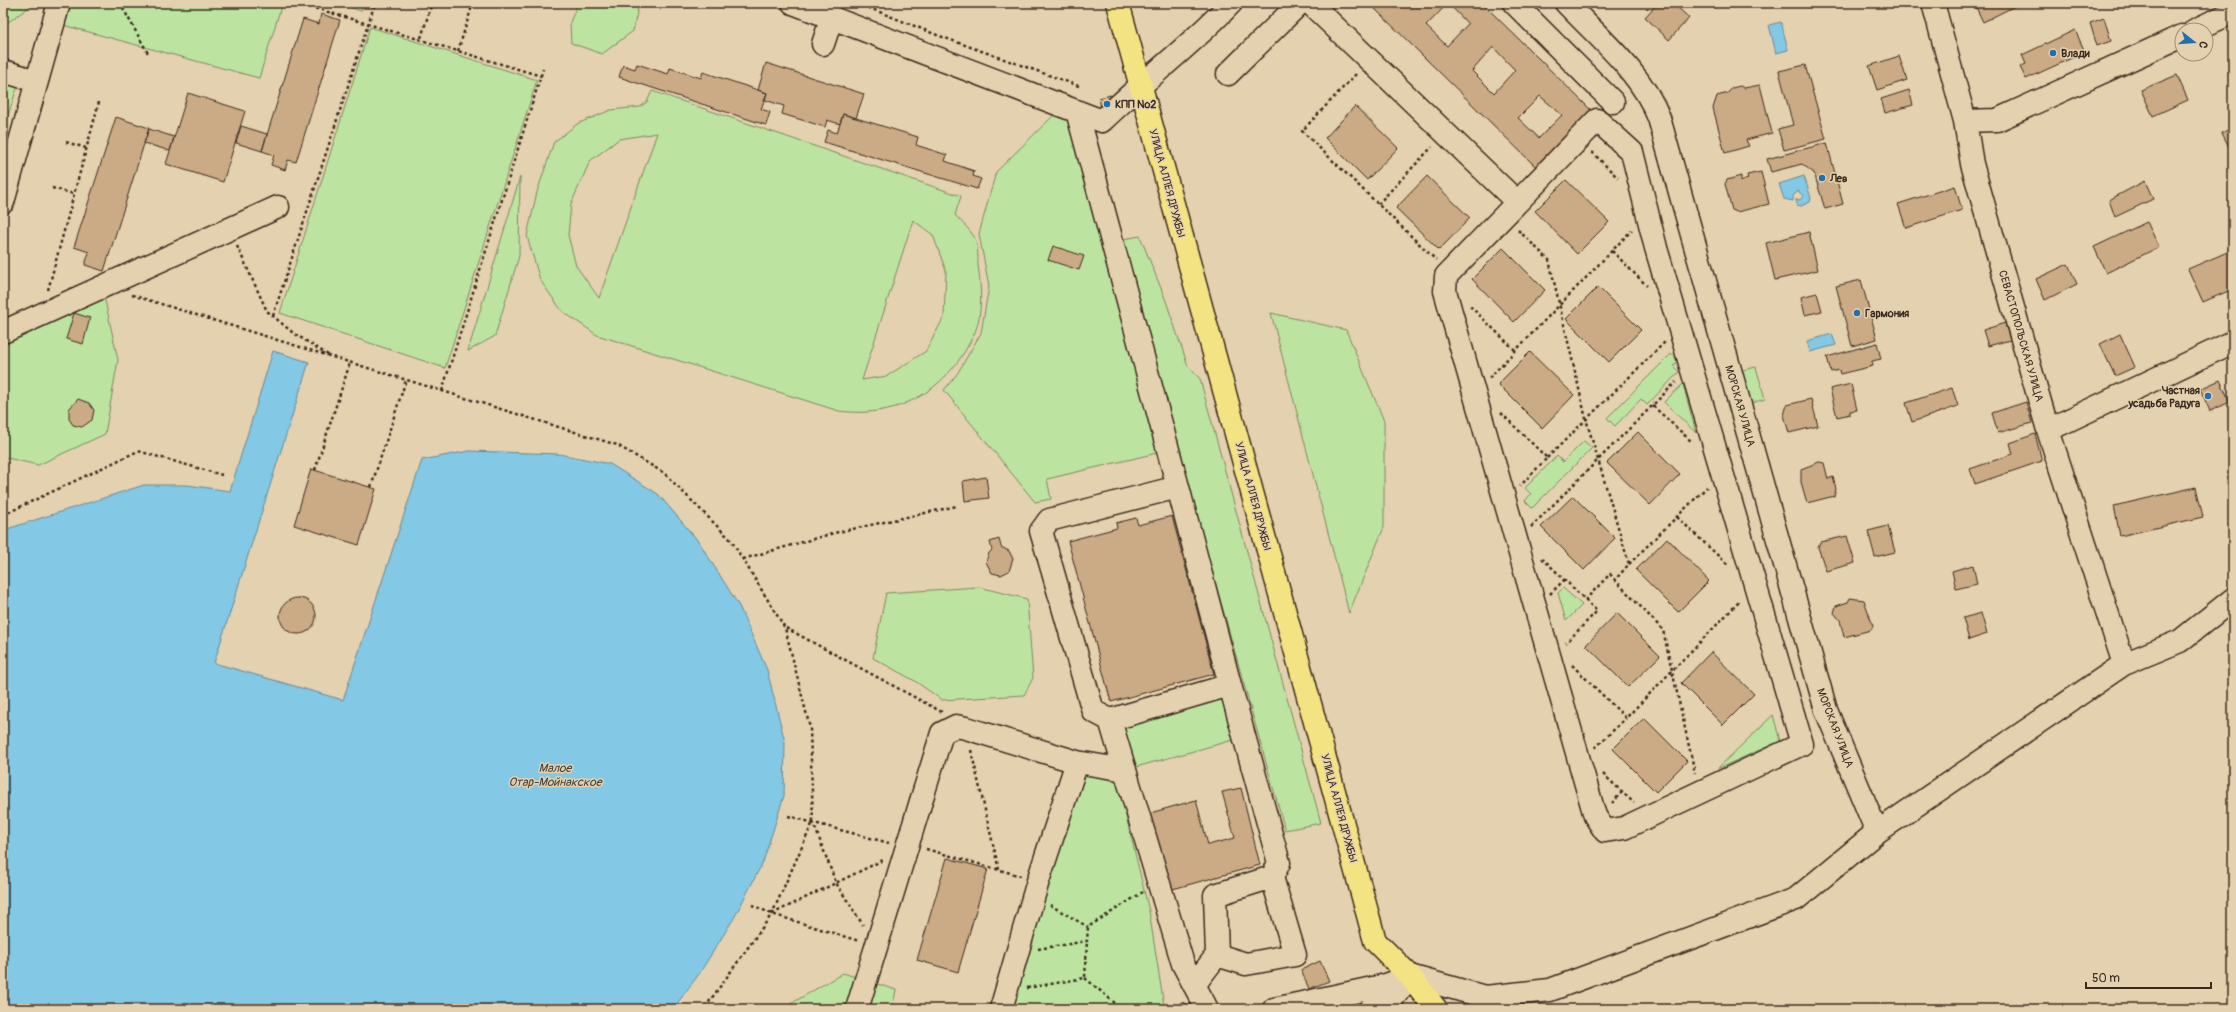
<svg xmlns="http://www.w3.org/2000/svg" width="2236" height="1012" font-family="Pangolin,sans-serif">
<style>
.green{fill:#bce4a0;stroke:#7c875f;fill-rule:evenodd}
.water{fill:#83c8e4;stroke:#668995}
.building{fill:#caab85;stroke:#3b2a1e;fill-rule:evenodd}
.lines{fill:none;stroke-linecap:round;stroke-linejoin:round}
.minor-casing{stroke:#3b2a1e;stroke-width:25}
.major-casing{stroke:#3b2a1e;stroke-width:25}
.path{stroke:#3b2a1e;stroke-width:2.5;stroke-dasharray:3 3;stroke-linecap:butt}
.minor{stroke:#e4d1af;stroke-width:22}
.major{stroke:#f4e382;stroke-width:22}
.poi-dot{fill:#1f6fb2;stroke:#e4d1af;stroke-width:1.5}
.labels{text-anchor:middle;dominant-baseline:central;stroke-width:3;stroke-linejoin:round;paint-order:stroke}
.poi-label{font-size:11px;font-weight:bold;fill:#3b2a1e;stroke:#e4d1af;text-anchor:start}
.street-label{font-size:11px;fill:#3b2a1e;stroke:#e4d1af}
.water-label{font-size:12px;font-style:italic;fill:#46423c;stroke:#e4d1af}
</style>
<rect width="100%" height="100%" fill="#e4d1af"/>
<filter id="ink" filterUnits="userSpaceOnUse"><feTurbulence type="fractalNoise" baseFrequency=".025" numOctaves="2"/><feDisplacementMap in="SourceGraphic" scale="8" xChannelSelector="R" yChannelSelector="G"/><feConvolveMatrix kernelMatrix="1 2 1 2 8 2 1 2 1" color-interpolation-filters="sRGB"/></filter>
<g filter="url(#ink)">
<path class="green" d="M 3,3 L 35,3 L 4,25 L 3,31 Z
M 70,3 L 268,3 L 281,7 L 259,78 L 63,25 Z
M 336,3 L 363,3 L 361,11 Z
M 578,3 L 639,3 L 633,31 L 602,54 L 571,43 L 570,22 Z
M 370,27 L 537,80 L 445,368 L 280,313 Z
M 3,82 L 18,85 L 3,130 Z
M 652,91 L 961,196 L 955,215 C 961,222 973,232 976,241 C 978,248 978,257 978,265 C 981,285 983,313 975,332 C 949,389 901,419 839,411 L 597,335 L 562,311 L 540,280 L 527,236 L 537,192 L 554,142 L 577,124 L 611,110 L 640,107 L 647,102 ZM 657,133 L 599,298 L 576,266 L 568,235 L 571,204 L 590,161 L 619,139 ZM 913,220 L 933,235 L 946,271 L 944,317 L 926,351 L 887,376 L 862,380 Z
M 1059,110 L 1069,123 L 1114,294 L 1161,452 L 1047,479 L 1051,499 L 1035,502 L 944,390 L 957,374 L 981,333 L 989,286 L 979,234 L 996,172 Z
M 520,177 L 519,256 L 495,336 L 468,351 Z
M 1140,236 L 1166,301 L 1188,366 L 1200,379 L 1321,823 L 1285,830 L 1119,240 Z
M 104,296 L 118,360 L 105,434 L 38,465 L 3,457 L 3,343 L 49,318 Z
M 1271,313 L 1346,330 L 1384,421 L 1384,527 L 1349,613 Z
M 1671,354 L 1679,361 L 1673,366 L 1679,372 L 1647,405 L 1641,399 L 1615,426 L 1607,418 Z
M 1756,367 L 1765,399 L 1749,404 L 1739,371 Z
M 1683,384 L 1696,433 L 1664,402 Z
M 1584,441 L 1592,448 L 1532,508 L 1525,501 L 1531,494 L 1525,488 L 1557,456 L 1563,462 Z
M 979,587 L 1027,599 L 1033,678 L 1024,695 L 942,700 L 915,681 L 873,658 L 886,593 Z
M 1563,588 L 1582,605 L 1566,621 L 1558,593 Z
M 1230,685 L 1244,737 L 1125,770 L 1110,720 Z
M 1773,715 L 1780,741 L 1717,769 Z
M 1082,769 L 1117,779 L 1149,911 L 1164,1006 L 1158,1009 L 1008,1009 Z
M 843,973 L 896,990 L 892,1009 L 770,1009 L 787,1006 Z"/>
<path class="water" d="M 1781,22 L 1788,50 L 1776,53 L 1769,25 Z
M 1804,176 L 1811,198 L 1810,202 L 1801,206 L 1797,205 L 1796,199 L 1800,200 L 1803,196 L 1798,191 L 1793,196 L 1793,201 L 1784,199 L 1779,184 Z
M 1832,334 L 1836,345 L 1810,352 L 1807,341 Z
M 273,351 L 309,362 L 214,663 L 343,700 L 422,460 L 469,451 L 559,454 L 610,464 L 658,494 L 699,542 L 739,606 L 767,670 L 785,742 L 784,796 L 763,862 L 734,918 L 699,974 L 673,1009 L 3,1009 L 3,532 L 10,528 L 144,485 L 187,485 L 230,491 Z"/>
<path class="building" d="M 1369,3 L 1448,3 L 1426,26 L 1447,46 L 1468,24 L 1448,3 L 1482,3 L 1591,110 L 1536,167 ZM 1493,47 L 1515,70 L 1494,93 L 1472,71 ZM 1540,96 L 1562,115 L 1539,138 L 1518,118 Z
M 1658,3 L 1673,3 L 1689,18 L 1669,40 L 1645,17 Z
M 1974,3 L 2021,3 L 1983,22 Z
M 321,14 L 340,20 L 296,162 L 288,160 L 285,170 L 271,165 L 274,155 L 262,151 L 303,19 L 319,24 Z
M 2104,18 L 2111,41 L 2097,46 L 2090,23 Z
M 2075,30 L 2085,52 L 2026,79 L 2020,67 L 2026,64 L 2022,55 Z
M 1899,56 L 1907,80 L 1877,90 L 1869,66 Z
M 766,63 L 864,94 L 856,118 L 843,114 L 840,124 L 827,120 L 825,127 L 782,114 L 784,106 L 765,100 L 767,93 L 758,90 Z
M 637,64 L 668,74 L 670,68 L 701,78 L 703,72 L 767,93 L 761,109 L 770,112 L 766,125 L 619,77 L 623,65 L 635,69 Z
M 1805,65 L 1826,139 L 1784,150 L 1778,129 L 1793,125 L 1779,71 Z
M 2177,75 L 2188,100 L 2153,116 L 2141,90 Z
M 1760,85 L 1772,133 L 1746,140 L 1749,146 L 1725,153 L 1713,108 L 1717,96 L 1728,93 L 1732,88 L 1740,86 L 1744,88 Z
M 1909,90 L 1913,105 L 1885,113 L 1881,99 Z
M 188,93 L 245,111 L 223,182 L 166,164 Z
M 1111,95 L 1115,110 L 1102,113 L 1099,98 Z
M 1355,106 L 1398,148 L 1367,180 L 1325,138 Z
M 843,114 L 918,137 L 916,145 L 947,155 L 945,161 L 974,171 L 973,176 L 981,179 L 977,189 L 824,142 L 828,130 L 837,133 Z
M 116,117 L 149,128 L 104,271 L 85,265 L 89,252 L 74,247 Z
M 241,126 L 267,134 L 262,151 L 236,143 Z
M 2233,127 L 2233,155 L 2222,133 Z
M 149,129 L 174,137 L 170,151 L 144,143 Z
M 1827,143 L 1843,204 L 1825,209 L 1814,173 L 1802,164 L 1771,172 L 1767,159 Z
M 1761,172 L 1769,204 L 1737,212 L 1732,210 L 1725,184 L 1727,180 L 1741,176 L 1741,181 L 1748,179 L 1747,175 Z
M 1427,176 L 1470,218 L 1439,250 L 1396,208 Z
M 1566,180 L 1609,222 L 1577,254 L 1535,211 Z
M 2145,181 L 2153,199 L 2115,217 L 2109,200 Z
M 1955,186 L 1962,210 L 1906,228 L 1898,204 Z
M 2147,222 L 2159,247 L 2106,273 L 2094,247 Z
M 1809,232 L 1818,270 L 1775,280 L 1766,243 Z
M 1053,246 L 1084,256 L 1079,270 L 1048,260 Z
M 1503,248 L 1545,290 L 1514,322 L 1472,279 Z
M 2232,250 L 2233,289 L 2203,302 L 2188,269 Z
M 2068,264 L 2077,284 L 2045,300 L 2036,279 Z
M 1861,280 L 1877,339 L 1852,346 L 1836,286 Z
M 1598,287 L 1641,330 L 1609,362 L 1566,319 Z
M 1817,293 L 1822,311 L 1805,315 L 1801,297 Z
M 74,313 L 90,318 L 83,344 L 66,339 Z
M 2005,323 L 2010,340 L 1988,346 L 1983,330 Z
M 2120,334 L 2135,367 L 2115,376 L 2100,344 Z
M 1877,343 L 1881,359 L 1872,361 L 1873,366 L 1840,374 L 1839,370 L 1831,372 L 1827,357 Z
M 1530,352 L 1574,395 L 1542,428 L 1498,384 Z
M 2220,380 L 2230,402 L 2210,411 L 2200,389 Z
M 1851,384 L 1857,410 L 1850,411 L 1850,414 L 1837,417 L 1830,389 Z
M 1952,388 L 1958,406 L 1912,422 L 1906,403 Z
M 78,399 L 89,403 L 94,410 L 92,420 L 82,427 L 73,425 L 69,419 L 69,409 Z
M 1811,399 L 1818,426 L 1789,433 L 1784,415 L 1787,405 Z
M 2026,402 L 2032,423 L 1998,433 L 1992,413 Z
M 1638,432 L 1680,474 L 1650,505 L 1607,463 Z
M 2035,434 L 2042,461 L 1975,484 L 1970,469 L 2013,454 L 2010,443 Z
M 1819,462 L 1824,463 L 1828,479 L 1833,477 L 1836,489 L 1834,496 L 1807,503 L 1801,482 L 1801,469 Z
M 311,469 L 376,489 L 359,545 L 294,525 Z
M 986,477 L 989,498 L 965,501 L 963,481 Z
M 2196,487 L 2203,517 L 2120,536 L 2114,506 Z
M 1573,496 L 1615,538 L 1584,570 L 1541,527 Z
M 1172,516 L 1214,674 L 1111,702 L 1068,541 L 1117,528 L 1116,523 L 1136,518 L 1138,525 Z
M 1888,526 L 1895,552 L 1875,557 L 1868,531 Z
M 1847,536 L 1855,563 L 1826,571 L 1818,547 L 1820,542 Z
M 1667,538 L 1709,581 L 1678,612 L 1636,570 Z
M 999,539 L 1001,547 L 1009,551 L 1013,559 L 1009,571 L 1001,575 L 992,573 L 986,562 L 989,553 L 992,550 L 990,542 Z
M 1973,565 L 1977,584 L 1956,589 L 1952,571 Z
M 1850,598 L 1864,600 L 1873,626 L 1871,630 L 1844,637 L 1840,620 L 1834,613 L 1836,606 L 1848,602 Z
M280 616a18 18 0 1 1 36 0a18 18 0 1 1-36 0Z
M 1617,613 L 1660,656 L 1628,687 L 1586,645 Z
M 1981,613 L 1987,634 L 1969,640 L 1963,618 Z
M 1711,652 L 1754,694 L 1723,725 L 1681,683 Z
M 1644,718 L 1687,761 L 1656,792 L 1613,749 Z
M 1241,788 L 1260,865 L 1169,890 L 1147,814 L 1196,800 L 1208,845 L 1235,838 L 1222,792 Z
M 947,858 L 988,869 L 958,972 L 917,960 Z
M 1320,961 L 1329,981 L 1309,989 L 1301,970 Z
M 1181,1002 L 1195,1007 L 1194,1009 L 1178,1009 Z"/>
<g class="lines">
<g class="minor-casing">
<path id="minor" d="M 793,3 L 1102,121 C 1144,80 1191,46 1231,3
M 1310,3 L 1517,202
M 1514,3 L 1613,102
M 1566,3 C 1600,39 1641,72 1659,118 L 1826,710 L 1877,832
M 1933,3 L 1965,121 L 1972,164 L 2048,430 L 2124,664
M 2195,30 L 2233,12
M 823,44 L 832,17
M 3,71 L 36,81
M 1228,74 L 1300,3
M 1077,111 L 1178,487
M 1597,120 L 1632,152 L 1656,248 L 1802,744 L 1624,828 L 1605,831 L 1595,816 L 1445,291 L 1446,276 Z
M 1965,121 L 1997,120 L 2182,36
M 3,202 L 59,3
M 3,332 L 278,207
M 2048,430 L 2233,342
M 1230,685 L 1279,863 L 1272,877
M 1110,720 L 1230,685 L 1178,487 L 1049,520 L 1041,531 L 1093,711 L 1110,720 L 1183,964 L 1207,1009
M 1194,985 L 1217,955 L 1215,895 L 1272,877 L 1295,955 L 1246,964 L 1217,955
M 857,1009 L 942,733 L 956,726 L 966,728 L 1077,762 L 1125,770
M 1001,1009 L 1038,881 L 1077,762
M 1274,1009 L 1382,986 L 1410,976 L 1485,997 L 1550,990 L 1796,899 L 1877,832 L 2124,664 L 2180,641 L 2233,599
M 1371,1009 L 1390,1002 L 1410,976"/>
</g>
<g class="major-casing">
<path id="major" d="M 1118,3 L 1375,941 L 1410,976 L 1436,1009"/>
</g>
<path class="path" d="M 120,3 L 149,55
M 298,3 L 541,76
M 857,3 L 937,35 L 1079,86
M 421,38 L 432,3
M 458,51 L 473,3
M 1356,74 L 1302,131 L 1436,260
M 66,142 L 86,148
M 1592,152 L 1618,178
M 52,188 L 74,194
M 1378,204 L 1432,147
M 1518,230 L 1549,260 L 1586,419 L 1629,564 L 1615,580 L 1663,630 L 1695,773
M 237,246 L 267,311 L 292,332 L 328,355
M 1612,251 L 1647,286
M 48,290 L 99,102
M 132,295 L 617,445 L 664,473 L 731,540 L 785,628 L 810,728 L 813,822 L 772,914 L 704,1009
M 1470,306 L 1515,350
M 273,316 L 375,3
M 1489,378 L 1632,230
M 442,391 L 543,69
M 1653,406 L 1692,442
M 1501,413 L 1547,458 L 1520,486
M 1547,458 L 1665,342
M 315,470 L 350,363
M 371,487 L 406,380
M 3,515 L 138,451 L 222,475
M 1677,517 L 1728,565
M 1531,527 L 1676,382
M 1542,558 L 1597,611 L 1566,643
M 743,559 L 834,533 L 957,506
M 1629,564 L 1707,487
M 1550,594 L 1564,580
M 1585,600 L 1610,574 L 1615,580
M 786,628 L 942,712
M 1572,665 L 1626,718 L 1740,601
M 1595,748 L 1626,718
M 971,750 L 999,870
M 1603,774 L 1634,803
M 1612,803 L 1622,792
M 788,816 L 889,843
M 813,822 L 836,883 L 863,925
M 926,849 L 1021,876
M 752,905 L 772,914 L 859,941
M 1050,905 L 1088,927
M 772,914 L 883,860
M 1038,949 L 1087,941 L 1088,927 L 1143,892
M 1085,978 L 1122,1009
M 1027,988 L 1085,978 L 1087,941"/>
<use href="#minor" class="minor"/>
<use href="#major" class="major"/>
</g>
</g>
<g class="poi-dot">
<circle cx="2053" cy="53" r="4"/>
<circle cx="1107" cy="104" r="4"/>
<circle cx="1822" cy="178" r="4"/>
<circle cx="1857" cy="313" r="4"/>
<circle cx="2208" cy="396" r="4"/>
</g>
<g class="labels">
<g class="poi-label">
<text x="2061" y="53">Влади</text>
<text x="1115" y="104">КПП №2</text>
<text x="1830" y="178">Лев</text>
<text x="1865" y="313">Гармония</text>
<text x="2200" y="390" text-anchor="end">Частная<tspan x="2200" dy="13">усадьба Радуга</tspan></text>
</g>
<g class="street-label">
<text transform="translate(1167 183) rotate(75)">УЛИЦА АЛЛЕЯ ДРУЖБЫ</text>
<text transform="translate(2021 336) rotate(74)">СЕВАСТОПОЛЬСКАЯ УЛИЦА</text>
<text transform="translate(1740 406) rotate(74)">МОРСКАЯ УЛИЦА</text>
<text transform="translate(1253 496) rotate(75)">УЛИЦА АЛЛЕЯ ДРУЖБЫ</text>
<text transform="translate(1835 728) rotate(69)">МОРСКАЯ УЛИЦА</text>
<text transform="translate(1339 808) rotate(75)">УЛИЦА АЛЛЕЯ ДРУЖБЫ</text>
</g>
<g class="water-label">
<text x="555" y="768">Малое<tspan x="555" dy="14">Отар-Мойнакское</tspan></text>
</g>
</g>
<rect width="2236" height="1012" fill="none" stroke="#e4d1af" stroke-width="16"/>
<rect x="8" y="8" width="2220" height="996" fill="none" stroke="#3b2a1e" stroke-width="1.5" filter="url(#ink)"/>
<g transform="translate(2194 42) rotate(107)"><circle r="19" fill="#e4d1af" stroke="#a08e75"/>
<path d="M0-3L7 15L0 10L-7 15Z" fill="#1f6fb2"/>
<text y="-6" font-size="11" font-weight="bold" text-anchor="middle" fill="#3b2a1e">С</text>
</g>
<path d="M2086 982v6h125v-6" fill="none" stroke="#3b2a1e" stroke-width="2"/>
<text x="2092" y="982" font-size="12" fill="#3b2a1e" stroke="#e4d1af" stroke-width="3" paint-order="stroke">50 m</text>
</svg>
